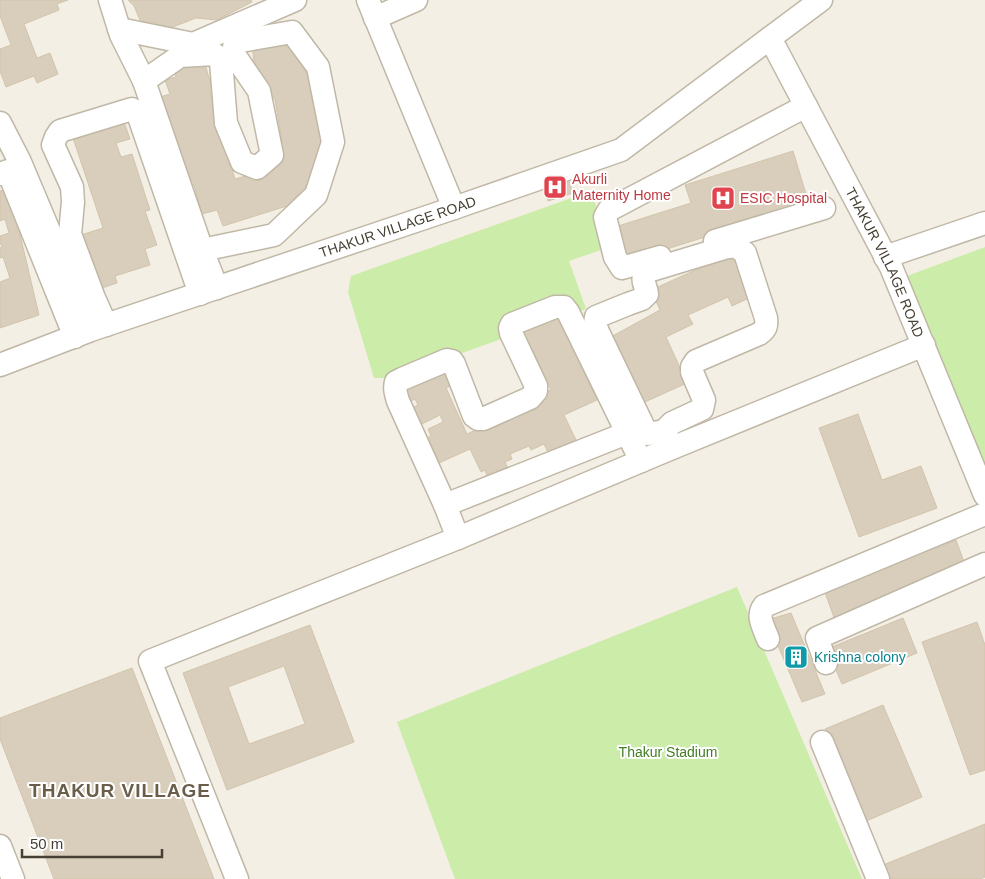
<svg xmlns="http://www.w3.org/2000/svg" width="985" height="879" font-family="Arial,sans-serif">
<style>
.green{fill:#cceca9}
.building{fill:#d9cebb;stroke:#d2c4ab;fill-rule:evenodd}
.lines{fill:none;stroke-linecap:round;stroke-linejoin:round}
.minor-casing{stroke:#c0b8a6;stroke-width:25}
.minor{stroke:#fff;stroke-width:22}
.labels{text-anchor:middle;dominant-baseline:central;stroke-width:4;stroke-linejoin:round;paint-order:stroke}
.health-label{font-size:14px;fill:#be3a42;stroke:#fff;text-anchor:start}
.street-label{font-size:14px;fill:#463f33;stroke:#fff}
.culture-label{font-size:14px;fill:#0d838f;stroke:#fff;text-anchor:start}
.park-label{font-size:14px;fill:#427d22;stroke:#fff}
.district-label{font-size:19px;font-weight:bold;letter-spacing:1px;fill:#6a5e4a;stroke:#fff}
</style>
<rect width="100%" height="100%" fill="#f4efe4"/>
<path class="green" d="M 591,191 L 610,247 L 569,261 L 586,309 L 392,378 L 374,378 L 348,292 L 351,276 Z
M 985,247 L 985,477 L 907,276 Z
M 737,587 L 862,879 L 455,879 L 397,722 Z"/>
<path class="building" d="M 0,0 L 68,0 L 57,4 L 59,10 L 24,24 L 37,58 L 50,53 L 58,74 L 37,83 L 34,76 L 6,87 L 0,71 L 0,49 L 11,45 L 0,16 Z
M 128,0 L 251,0 L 252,2 L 217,20 L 196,18 L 160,32 L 155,22 L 143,27 L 134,6 Z
M 293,40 L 323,105 L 321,155 L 306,200 L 223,226 L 217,210 L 202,214 L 194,185 L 188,188 L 160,97 L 170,94 L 165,80 L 176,77 L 173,66 L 203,57 L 213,92 L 210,92 L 235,179 L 274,168 L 282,141 L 275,100 L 255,72 L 252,43 Z
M 124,122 L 130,139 L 116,143 L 121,157 L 132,154 L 150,210 L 145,211 L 157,245 L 145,249 L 150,265 L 115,276 L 117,283 L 99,289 L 81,235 L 103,228 L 73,138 Z
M 793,151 L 809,204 L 626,262 L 615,227 L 691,203 L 685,185 Z
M 566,172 L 573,193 L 548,201 L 541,180 Z
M 9,188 L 39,315 L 0,328 L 0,282 L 10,278 L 3,257 L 0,258 L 0,248 L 2,247 L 0,243 L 0,236 L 9,233 L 5,219 L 0,221 L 0,191 Z
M 738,251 L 745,268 L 738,271 L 751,297 L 732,306 L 728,297 L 688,315 L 693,324 L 666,337 L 687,383 L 636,406 L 609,338 L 660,310 L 651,290 Z
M 558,314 L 597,400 L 564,415 L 576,440 L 548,452 L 544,444 L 531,450 L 529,446 L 510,454 L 512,459 L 505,462 L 508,469 L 488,478 L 485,470 L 481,472 L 470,449 L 439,463 L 435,455 L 431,457 L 423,440 L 431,436 L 428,429 L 443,422 L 440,415 L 420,425 L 412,408 L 418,405 L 415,399 L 409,402 L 399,385 L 450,362 L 459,382 L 446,388 L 467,434 L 548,398 L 545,392 L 551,390 L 533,350 L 527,353 L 517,331 Z
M 858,414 L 882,480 L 921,466 L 937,508 L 859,537 L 819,428 Z
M 956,540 L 967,570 L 835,620 L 824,590 Z
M 791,613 L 825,694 L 802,702 L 767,620 Z
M 903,618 L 917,653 L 842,684 L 827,649 Z
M 977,622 L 985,645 L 985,770 L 970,775 L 922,642 Z
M 310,625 L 354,742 L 227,790 L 183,673 ZM 284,666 L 305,724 L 249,744 L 228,687 Z
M 132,668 L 214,879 L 54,879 L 0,739 L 0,718 Z
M 883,705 L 922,797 L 864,822 L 825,729 Z
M 985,824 L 985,877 L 980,879 L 888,879 L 883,865 Z"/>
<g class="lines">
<g class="minor-casing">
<g id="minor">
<path d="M 110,0 L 121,35 L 144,81"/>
<path d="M 368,0 L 454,208"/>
<path d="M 375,18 L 416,0"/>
<path d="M 119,29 L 193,44 L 295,0"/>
<path d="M 770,38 L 821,0"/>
<path d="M 0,123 L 20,162 L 84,314"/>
<path d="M 0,174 L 8,171 L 75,337"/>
<path d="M 715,241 L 824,208"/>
<path d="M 202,250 L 274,235 L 316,195 L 333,142 L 318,67 L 292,32 L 235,42 L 233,53 L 224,59"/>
<path d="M 660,257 L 622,268 L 615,257 L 605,217 L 609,210 L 806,106"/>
<path d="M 885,257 L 985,223"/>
<path d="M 217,288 L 202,250 L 144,81 L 180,56 L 214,54 L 221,61 L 226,123 L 242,162 L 257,168 L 272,155 L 259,91 L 233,53"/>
<path d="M 106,325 L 94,298 L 70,234 L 73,202 L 72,187 L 53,145 L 56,137 L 60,131 L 132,109 L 138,114 L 200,294"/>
<path id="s1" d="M 0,365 L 91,330 L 454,208 L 621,150 L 770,38 L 891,267 L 985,495"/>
<path d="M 664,431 L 648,434 L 646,432 L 598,332 L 595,324 L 596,317 L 628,304 L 642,299 L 647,294 C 646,284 639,280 648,271 L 724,248 L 736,246 L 745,253 L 766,318 C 767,326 766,329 759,334 L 696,361 L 692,367 L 692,372 L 704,400 L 702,409 L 672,423 L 664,431 L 672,448"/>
<path d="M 445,505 L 627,433"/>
<path d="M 458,538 L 445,505 L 398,401 C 396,394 394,389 396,382 L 402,379 L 447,360 L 452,361 L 454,364 L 474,416 L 478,419 L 483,419 L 530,398 L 536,391 L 536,386 L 511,333 L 510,328 L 512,324 L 555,307 L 564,307 L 568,312 L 641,461"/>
<path d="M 768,639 C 764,628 756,616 764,606 L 985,514"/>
<path d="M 826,663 L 817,638 L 985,564"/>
<path d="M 822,742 L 878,879"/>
<path d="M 0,846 L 13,879"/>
<path d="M 237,879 L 150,661 L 458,538 L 672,448 L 924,345"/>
</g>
</g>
<use href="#minor" class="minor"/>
</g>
<defs>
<g id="hospital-square" transform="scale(1.25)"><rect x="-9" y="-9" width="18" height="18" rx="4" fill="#e0444e" stroke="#fff"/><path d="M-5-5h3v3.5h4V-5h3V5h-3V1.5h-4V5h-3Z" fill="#fff"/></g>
<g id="building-square" transform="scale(1.25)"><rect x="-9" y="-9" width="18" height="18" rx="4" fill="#0f9aa8" stroke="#fff"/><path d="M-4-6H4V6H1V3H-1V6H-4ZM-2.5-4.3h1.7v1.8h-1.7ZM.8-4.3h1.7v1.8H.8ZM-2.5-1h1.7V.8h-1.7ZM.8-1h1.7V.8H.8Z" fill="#fff"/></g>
</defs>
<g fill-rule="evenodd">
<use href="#hospital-square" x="555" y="187"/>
<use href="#hospital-square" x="723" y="198"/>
<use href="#building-square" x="796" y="657"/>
</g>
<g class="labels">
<g class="health-label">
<text x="572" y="179">Akurli<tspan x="572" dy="16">Maternity Home</tspan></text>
<text x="740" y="198">ESIC Hospital</text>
</g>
<g class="street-label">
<text stroke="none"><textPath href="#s1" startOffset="421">THAKUR VILLAGE ROAD</textPath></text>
<text stroke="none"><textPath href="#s1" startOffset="1096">THAKUR VILLAGE ROAD</textPath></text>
</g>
<g class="culture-label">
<text x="814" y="657">Krishna colony</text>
</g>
<g class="park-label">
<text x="668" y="752">Thakur Stadium</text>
</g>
<g class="district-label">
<text x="120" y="790">THAKUR VILLAGE</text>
</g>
</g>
<path d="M22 849v8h140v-8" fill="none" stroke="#463f33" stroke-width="2.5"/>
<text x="30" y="849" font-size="15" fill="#463f33" stroke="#ffffff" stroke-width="4" paint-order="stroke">50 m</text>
</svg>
